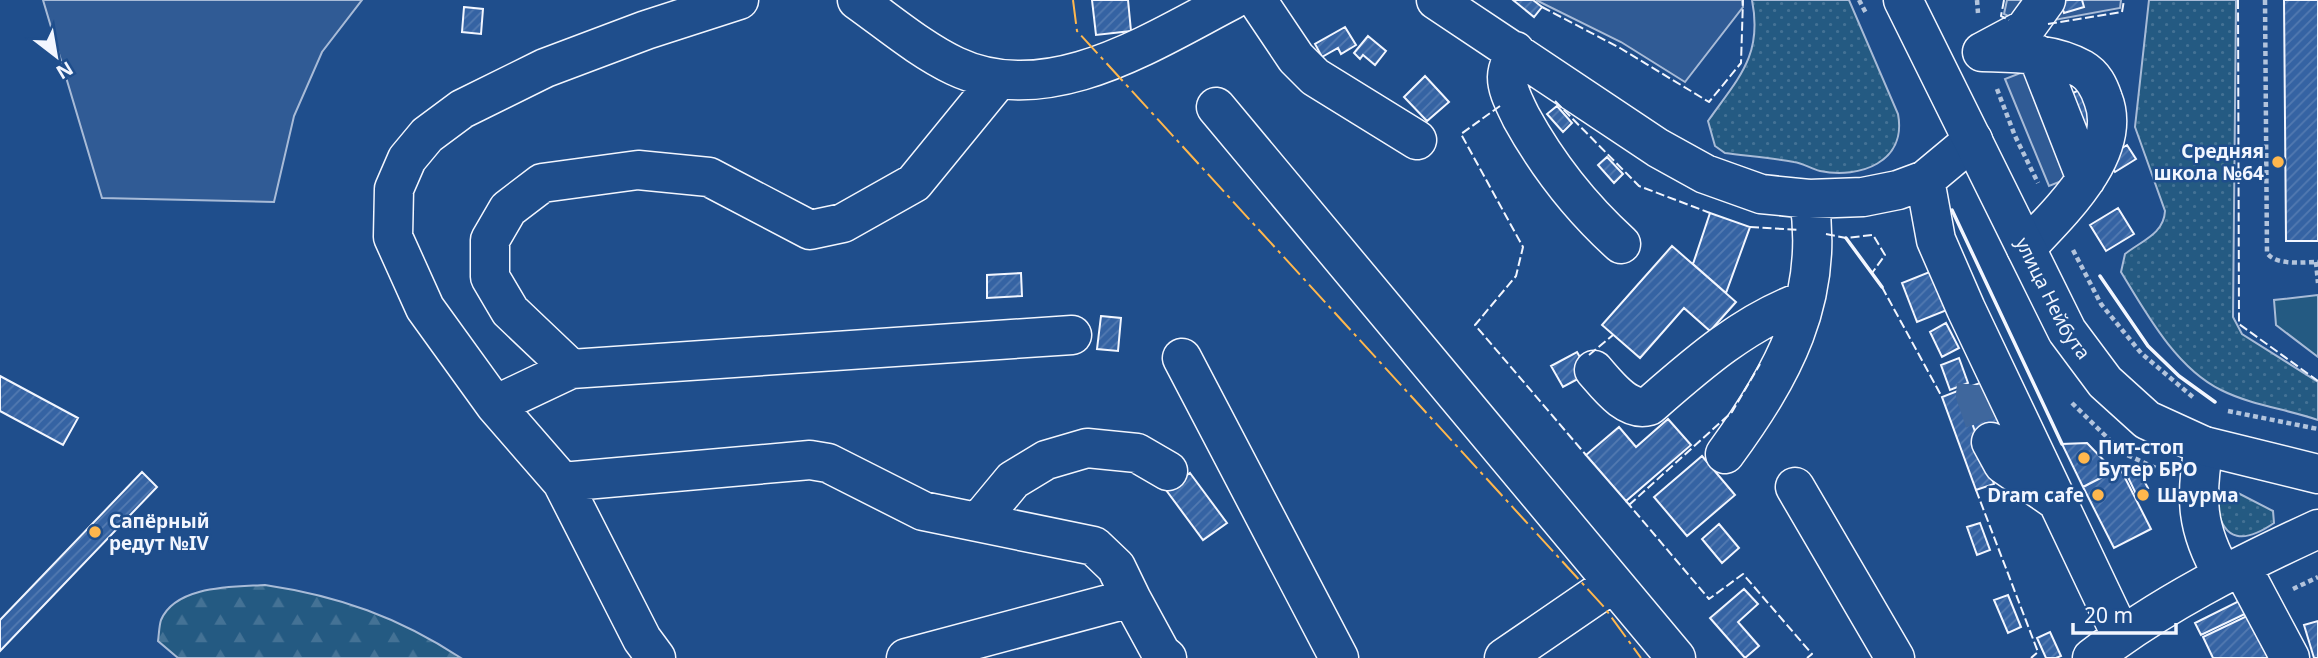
<svg xmlns="http://www.w3.org/2000/svg" width="2318" height="658" font-family="'Noto Sans',sans-serif">
<style>
.grass{fill:url(#grass-dots);stroke:#a8bbd7;stroke-width:2}
.forest{fill:url(#forest-firs);stroke:#a8bbd7;stroke-width:2}
.green{fill:#245a82;stroke:#a8bbd7;stroke-width:2}
.parking{fill:#305b95;stroke:#a8bbd7;stroke-width:2}
.building{fill:url(#building-hatch);stroke:#f2f6ff;stroke-width:2}
.lines{fill:none;stroke-linecap:round;stroke-linejoin:round}
.minor-tunnel{stroke:#3f679d;stroke-width:38;stroke-dasharray:38 19;stroke-linecap:butt}
.minor-casing{stroke:#f2f6ff;stroke-width:41}
.major-casing{stroke:#f2f6ff;stroke-width:41}
.path{stroke:#b3c4dc;stroke-width:4.5;stroke-dasharray:5 3.5;stroke-linecap:butt}
.minor{stroke:#1f4e8c;stroke-width:38}
.major{stroke:#1f4e8c;stroke-width:38}
.fence{stroke:#f2f6ff;stroke-width:2;stroke-dasharray:9 3.5;stroke-linecap:butt}
.wall{stroke:#f2f6ff;stroke-width:3.5}
.power{stroke:#ffb74d;stroke-width:2;stroke-dasharray:24 5 3.5 5;stroke-linecap:butt}
.poi-dot{fill:#ffb74d;stroke:#1f4e8c;stroke-width:2.5}
.labels{text-anchor:middle;dominant-baseline:central;stroke-width:5;stroke-linejoin:round;paint-order:stroke}
.poi-label{font-size:19px;font-weight:bold;fill:#f2f6ff;stroke:#1f4e8c;text-anchor:start}
.street-label{font-size:19px;fill:#f2f6ff;stroke:#1f4e8c}
</style>
<defs>
<pattern id="grass-dots" width="8" height="8" patternUnits="userSpaceOnUse" patternTransform="scale(1.75)"><rect width="8" height="8" fill="#245a82"/><path d="M2 2h.1M6 6h.1" fill="none" stroke="#447295" stroke-width="1.8" stroke-linecap="round"/></pattern>
<pattern id="forest-firs" width="22" height="20" patternUnits="userSpaceOnUse" patternTransform="scale(1.75)"><rect width="22" height="20" fill="#245a82"/><path d="M5 1l3.5 6h-7zM16 11l3.5 6h-7z" fill="#447295"/></pattern>
<pattern id="building-hatch" width="6" height="6" patternUnits="userSpaceOnUse" patternTransform="scale(1.75)"><rect width="6" height="6" fill="#3563a3"/><path d="M-1 1l2-2M0 6l6-6M5 7l2-2" fill="none" stroke="#537ab1"/></pattern>
</defs>
<rect width="100%" height="100%" fill="#1f4e8c"/>
<path class="grass" d="M 1752,0 L 1849,0 L 1898,114 C 1907,162 1860,179 1820,171 C 1811,169 1803,163 1794,162 C 1771,158 1748,156 1725,153 L 1715,146 L 1708,121 C 1738,78 1763,56 1752,0 Z
M 2149,0 L 2236,0 L 2233,317 L 2242,334 L 2318,382 L 2318,420 C 2286,409 2251,405 2221,390 C 2176,368 2146,313 2121,272 L 2125,254 C 2141,241 2164,234 2165,211 L 2135,127 Z
M 2236,492 L 2273,511 L 2274,523 C 2245,543 2223,543 2217,505 Z"/>
<path class="forest" d="M 265,585 C 339,596 398,617 461,658 L 178,658 L 158,641 C 159,635 159,626 161,620 C 176,585 234,587 265,585 Z"/>
<path class="green" d="M 2318,295 L 2318,357 L 2276,325 L 2274,300 Z"/>
<path class="parking" d="M 43,0 L 362,0 L 322,52 L 294,116 L 274,202 L 102,198 Z
M 1536,0 L 1742,0 L 1743,7 L 1685,82 L 1621,42 Z
M 2007,0 L 2121,0 L 2120,8 L 2027,25 L 2004,14 Z
M 2028,70 L 2072,177 L 2049,186 L 2005,79 Z"/>
<path class="building" d="M 1092,0 L 1128,0 L 1131,31 L 1096,35 Z
M 1513,0 L 1533,0 L 1542,7 L 1534,17 Z
M 2060,0 L 2082,0 L 2084,7 L 2064,13 Z
M 2284,0 L 2318,0 L 2318,241 L 2286,241 Z
M 464,7 L 483,9 L 481,34 L 462,32 Z
M 1345,27 L 1356,45 L 1341,54 L 1338,48 L 1322,57 L 1315,44 Z
M 1368,36 L 1386,51 L 1375,65 L 1363,55 L 1360,59 L 1354,53 Z
M 1425,76 L 1449,102 L 1427,121 L 1404,97 Z
M 2086,87 L 2099,121 L 2079,130 L 2066,96 Z
M 1557,106 L 1572,123 L 1563,132 L 1547,114 Z
M 2127,145 L 2136,159 L 2115,172 L 2106,158 Z
M 1607,157 L 1623,174 L 1614,183 L 1598,165 Z
M 2118,208 L 2134,234 L 2106,251 L 2090,225 Z
M 1710,213 L 1750,227 L 1726,293 L 1693,264 Z
M 1672,246 L 1736,302 L 1710,331 L 1684,308 L 1640,358 L 1602,325 Z
M 1937,269 L 1952,308 L 1917,322 L 1902,283 Z
M 1021,273 L 1022,296 L 987,298 L 987,275 Z
M 1101,316 L 1121,318 L 1118,351 L 1097,349 Z
M 1946,323 L 1959,348 L 1942,357 L 1930,332 Z
M 1577,352 L 1589,373 L 1563,387 L 1551,366 Z
M 1959,358 L 1968,383 L 1950,390 L 1941,365 Z
M 0,376 L 78,418 L 63,445 L 0,411 Z
M 1997,377 L 2017,432 L 1980,445 L 1960,390 Z
M 1960,390 L 1994,484 L 1976,490 L 1942,397 Z
M 1668,419 L 1691,445 L 1626,501 L 1586,455 L 1619,427 L 1636,447 Z
M 2087,443 L 2114,471 L 2083,487 L 2062,444 Z
M 1702,456 L 1735,495 L 1687,536 L 1654,497 Z
M 2120,468 L 2151,529 L 2114,548 L 2083,487 Z
M 2137,468 L 2148,488 L 2136,494 L 2126,473 Z
M 142,472 L 157,487 L 0,651 L 0,620 Z
M 1190,473 L 1227,523 L 1203,540 L 1166,490 Z
M 1980,523 L 1990,550 L 1977,555 L 1967,527 Z
M 1719,524 L 1739,548 L 1722,563 L 1702,539 Z
M 1744,589 L 1758,604 L 1738,622 L 1759,646 L 1745,658 L 1710,618 Z
M 2008,595 L 2021,627 L 2008,633 L 1994,600 Z
M 2241,600 L 2247,613 L 2201,635 L 2195,623 Z
M 2249,615 L 2270,658 L 2213,658 L 2203,637 Z
M 2318,621 L 2318,658 L 2314,658 L 2304,625 Z
M 2050,632 L 2061,656 L 2056,658 L 2046,658 L 2037,638 Z"/>
<g class="lines">
<path class="minor-tunnel" d="M 1976,385 L 1975,395 L 1991,442"/>
<g class="minor-casing">
<path id="minor" d="M 857,0 C 888,22 921,50 955,66 C 1048,110 1151,42 1232,0
M 1257,0 L 1296,58 L 1315,77 L 1417,140
M 1436,0 L 1658,148 L 1705,174 L 1761,194 L 1809,199 L 1863,197 L 1898,190 L 1925,180 L 1973,140
M 1515,51 C 1512,59 1507,68 1507,77 C 1507,91 1515,104 1521,117 C 1548,166 1579,206 1621,244
M 1982,52 C 2015,53 2052,52 2082,69 C 2094,76 2099,87 2103,99 C 2124,152 2060,212 2026,248
M 1982,52 L 2025,29 L 2046,0
M 2037,54 L 2086,179
M 1216,107 L 1676,658
M 1925,180 L 1936,240 L 1966,309 L 2121,635
M 1182,358 L 1339,658
M 571,369 L 510,311 L 490,277 L 490,240 L 508,209 L 542,183 L 638,170 L 709,177 L 810,230 L 843,223 L 914,183 L 999,79
M 1594,370 C 1608,386 1627,412 1649,406 C 1696,365 1743,323 1803,301
M 495,405 L 571,369 L 1072,335
M 1991,442 L 2003,464 L 2054,499
M 2204,446 C 2195,498 2196,529 2223,575
M 1725,454 C 1782,376 1825,300 1809,199
M 562,482 L 810,460 L 828,463 L 923,511 L 1094,546 L 1116,567 L 1131,598
M 1795,487 L 1895,658
M 979,521 L 1013,480 L 1046,460 L 1087,448 L 1137,453 L 1168,471
M 2241,566 L 2290,658
M 656,658 L 642,639 L 562,482 L 495,405 L 425,308 L 393,237 L 394,189 L 407,159 L 427,135 L 462,109 L 545,68 L 646,30 L 739,0
M 906,658 L 1131,598 L 1161,653 L 1167,658
M 1504,658 L 1612,584
M 2092,658 C 2160,605 2240,565 2318,529"/>
</g>
<g class="major-casing">
<g id="major">
<path id="s1" d="M 1903,0 L 2067,331 L 2105,382 L 2147,420 L 2204,446 L 2318,474"/>
</g>
</g>
<path class="path" d="M 1859,0 L 1867,15
M 1977,0 L 1978,13
M 2265,0 L 2267,253 C 2276,266 2304,262 2318,262
M 1997,89 L 2015,136 L 2038,183
M 2073,250 L 2101,304 L 2141,353 L 2194,398
M 2316,262 L 2318,283
M 2072,403 L 2123,453 L 2158,469
M 2228,411 L 2318,429
M 2293,589 L 2318,577"/>
<use href="#minor" class="minor"/>
<use href="#major" class="major"/>
<path class="fence" d="M 2004,0 L 2001,16 L 2009,20
M 2238,0 L 2239,324 L 2318,381
M 1542,7 L 1620,48 L 1709,102 L 1741,63 L 1743,0
M 2048,24 L 2122,12 L 2124,0
M 1555,101 L 1639,186 L 1710,213
M 1500,106 L 1461,134 L 1523,247 L 1516,276 L 1475,325 L 1586,455
M 1750,227 L 1799,230
M 1826,234 L 1846,238 L 1873,235 L 1885,255 L 1872,273
M 1882,287 L 1942,397
M 1589,355 L 1613,335
M 1976,490 L 2038,652 L 2031,658
M 1626,501 L 1709,599 L 1743,574 L 1812,654 L 1807,658
M 1629,505 L 1732,412 L 1760,364"/>
<path class="wall" d="M 1952,210 L 2062,444
M 1846,238 L 1882,287
M 2100,276 L 2148,346 L 2179,376 L 2215,402"/>
<path class="power" d="M 1073,0 L 1077,31 L 1604,607 L 1641,658"/>
</g>
<g class="poi-dot">
<circle cx="2278" cy="162" r="7"/>
<circle cx="2084" cy="458" r="7"/>
<circle cx="2098" cy="495" r="7"/>
<circle cx="2143" cy="495" r="7"/>
<circle cx="95" cy="532" r="7"/>
</g>
<g class="labels">
<g class="poi-label">
<text x="2264" y="151" text-anchor="end">Средняя<tspan x="2264" dy="22">школа №64</tspan></text>
<text x="2098" y="447">Пит-стоп<tspan x="2098" dy="22">Бутер БРО</tspan></text>
<text x="2084" y="495" text-anchor="end">Dram cafe</text>
<text x="2157" y="495">Шаурма</text>
<text x="109" y="521">Сапёрный<tspan x="109" dy="22">редут №IV</tspan></text>
</g>
<g class="street-label">
<text stroke="none"><textPath href="#s1" startOffset="334">улица Нейбута</textPath></text>
</g>
</g>
<g transform="translate(56 56) rotate(149)" stroke="#1f4e8c" stroke-width="5" paint-order="stroke">
<path d="M0-5L12 26L0 18L-12 26Z" fill="#f2f6ff"/>
<text y="-10" font-size="19" font-weight="bold" text-anchor="middle" fill="#f2f6ff">N</text>
</g>
<path d="M2073 623v10h103v-10" fill="none" stroke="#f2f6ff" stroke-width="3.5"/>
<text x="2084" y="623" font-size="21" fill="#f2f6ff" stroke="#1f4e8c" stroke-width="5" paint-order="stroke">20 m</text>
</svg>
